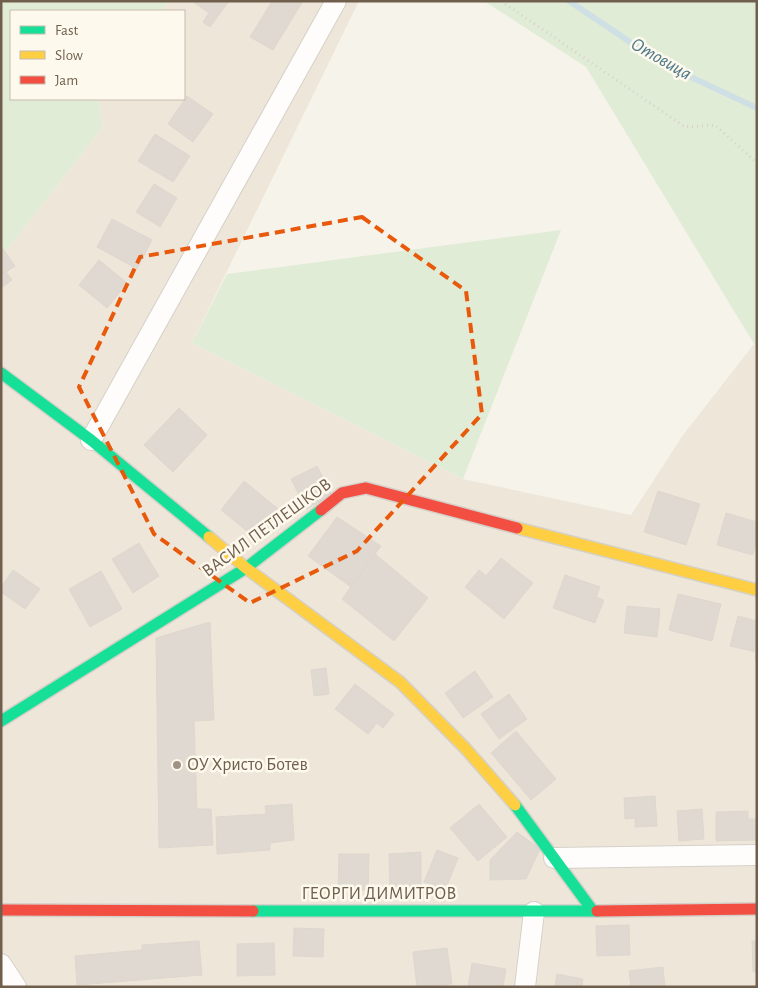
<svg xmlns="http://www.w3.org/2000/svg" width="758" height="988" font-family="'Alegreya Sans',sans-serif">
<style>
.residential{fill:#eee7d9}
.green{fill:#e1ecd7}
.lines{fill:none;stroke-linecap:round;stroke-linejoin:round}
.stream{stroke:#cfe0e5;stroke-width:6}
.building{fill:#dfd9d1;stroke:#ded7ce}
.street-casing{stroke:#d5d0c9;stroke-width:22}
.fast-casing{stroke:#d5d0c9;stroke-width:14}
.slow-casing{stroke:#d5d0c9;stroke-width:14}
.jam-casing{stroke:#d5d0c9;stroke-width:14}
.path{stroke:#d7d1cb;stroke-width:3;stroke-dasharray:1 4;stroke-linecap:butt}
.street{stroke:#fefdfc;stroke-width:20}
.fast{stroke:#16e098;stroke-width:11}
.slow{stroke:#ffcf43;stroke-width:11}
.jam{stroke:#f24e42;stroke-width:11}
.marked{fill:none;stroke:#e8590c;stroke-width:4;stroke-dasharray:10 6;stroke-linejoin:round}
.poi-dot{fill:#a09385;stroke:#fdf9ed;stroke-width:2}
.labels{text-anchor:middle;dominant-baseline:central;stroke-width:5;stroke-linejoin:round;paint-order:stroke}
.street-label{font-size:18px;fill:#715f4e;stroke:#fdf9ed}
.poi-label{font-size:18px;fill:#715f4e;stroke:#fdf9ed;text-anchor:start}
.water-label{font-size:19px;font-style:italic;fill:#4d7889;stroke:#fdf9ed}
</style>
<rect width="100%" height="100%" fill="#f6f3eb"/>
<path class="residential" d="M 169,1 L 359,1 L 192,343 L 463,479 L 631,515 L 683,435 L 754,344 L 757,345 L 757,987 L 1,987 L 1,257 L 103,127 L 99,99 L 184,99 L 184,11 L 162,11 Z"/>
<path class="green" d="M 1,1 L 169,1 L 162,11 L 11,11 L 11,99 L 99,99 L 103,127 L 1,257 Z
M 484,1 L 757,1 L 757,343 L 754,344 L 586,67 Z
M 561,230 L 463,479 L 192,343 L 227,274 Z"/>
<g class="lines">
<path class="stream" d="M 569,1 L 663,64 L 757,108"/>
</g>
<path class="building" d="M 192,1 L 229,1 L 210,27 L 203,22 L 209,13 Z
M 272,1 L 303,1 L 273,50 L 250,37 Z
M 187,96 L 213,114 L 193,142 L 168,124 Z
M 155,134 L 190,156 L 173,182 L 138,161 Z
M 154,184 L 177,198 L 160,227 L 136,212 Z
M 112,219 L 152,240 L 137,269 L 97,247 Z
M 1,246 L 15,266 L 6,272 L 12,280 L 1,288 Z
M 99,260 L 127,283 L 107,308 L 79,285 Z
M 179,408 L 207,435 L 173,472 L 144,445 Z
M 317,466 L 332,495 L 306,509 L 291,479 Z
M 244,481 L 282,512 L 258,540 L 221,510 Z
M 658,491 L 700,504 L 686,545 L 644,532 Z
M 726,513 L 757,522 L 757,540 L 753,555 L 717,545 Z
M 337,517 L 381,546 L 351,587 L 308,556 Z
M 139,543 L 159,576 L 133,593 L 112,559 Z
M 375,554 L 428,598 L 394,641 L 342,599 Z
M 501,558 L 533,583 L 504,619 L 465,587 L 479,570 L 486,576 Z
M 13,570 L 40,589 L 25,609 L 1,592 L 1,587 Z
M 101,571 L 122,609 L 90,627 L 69,589 Z
M 565,575 L 600,587 L 596,597 L 604,600 L 595,623 L 553,608 Z
M 678,594 L 721,604 L 712,641 L 669,630 Z
M 627,606 L 660,609 L 657,637 L 624,633 Z
M 738,616 L 757,621 L 757,660 L 755,659 L 756,652 L 730,646 Z
M 210,622 L 214,720 L 194,721 L 197,809 L 211,809 L 213,845 L 159,848 L 156,638 Z
M 326,668 L 329,694 L 314,696 L 311,670 Z
M 475,671 L 493,697 L 463,718 L 445,693 Z
M 355,684 L 394,714 L 383,728 L 377,723 L 368,734 L 335,709 Z
M 509,694 L 527,719 L 499,739 L 481,714 Z
M 516,731 L 556,779 L 531,800 L 491,753 Z
M 655,796 L 657,826 L 635,827 L 635,818 L 625,819 L 624,798 Z
M 292,804 L 294,840 L 270,843 L 270,850 L 217,854 L 216,817 L 266,814 L 265,806 Z
M 479,804 L 507,837 L 478,861 L 450,828 Z
M 702,809 L 704,839 L 679,841 L 677,811 Z
M 748,811 L 748,819 L 757,819 L 757,840 L 716,841 L 716,812 Z
M 517,832 L 540,849 L 526,879 L 490,880 L 490,860 Z
M 437,850 L 458,858 L 445,891 L 424,882 Z
M 421,852 L 421,889 L 390,889 L 389,854 Z
M 339,854 L 369,854 L 368,890 L 338,890 Z
M 629,925 L 630,955 L 597,956 L 596,926 Z
M 294,928 L 324,929 L 323,957 L 293,956 Z
M 199,941 L 202,975 L 77,985 L 75,956 L 142,950 L 142,945 Z
M 752,941 L 757,941 L 757,972 L 753,972 Z
M 274,943 L 275,975 L 237,976 L 237,944 Z
M 447,948 L 452,984 L 417,987 L 413,952 Z
M 472,963 L 506,969 L 503,987 L 468,987 Z
M 663,967 L 665,987 L 631,987 L 629,971 Z
M 557,974 L 583,979 L 582,987 L 555,987 Z"/>
<g class="lines">
<g class="street-casing">
<path id="street" d="M 91,440 L 336,1
M 554,858 L 757,855
M 1,964 L 16,987
M 525,987 L 534,912"/>
</g>
<g class="fast-casing">
<path id="fast" d="M 1,373 L 91,440 L 209,537
M 1,721 L 246,568 L 321,510
M 515,805 L 593,911
M 253,911 L 597,911"/>
</g>
<g class="slow-casing">
<path id="slow" d="M 517,528 L 757,590
M 209,537 L 246,568 L 400,682 L 466,749 L 515,805"/>
</g>
<g class="jam-casing">
<path id="jam" d="M 321,510 L 342,493 L 366,488 L 517,528
M 1,910 L 253,911
M 597,911 L 757,909"/>
</g>
<path class="path" d="M 501,1 L 685,127 L 715,125 L 757,163"/>
<use href="#street" class="street"/>
<use href="#fast" class="fast"/>
<use href="#slow" class="slow"/>
<use href="#jam" class="jam"/>
</g>
<path class="marked" d="M 362,217 L 466,291 L 482,414 L 357,551 L 250,603 L 154,534 L 79,387 L 140,257 Z"/>
<circle class="poi-dot" cx="177" cy="765" r="5"/>
<g class="labels">
<g class="street-label">
<text transform="translate(267 528) rotate(-36)">ВАСИЛ ПЕТЛЕШКОВ</text>
<text x="379" y="894">ГЕОРГИ ДИМИТРОВ</text>
</g>
<g class="poi-label">
<text x="187" y="765">ОУ Христо Ботев</text>
</g>
<g class="water-label">
<text transform="translate(661 59) rotate(30)">Отовица</text>
</g>
</g>
<rect width="758" height="988" fill="none" stroke="#715f4e" stroke-width="5"/>
<rect x="10" y="10" width="175" height="90" fill="#fdf9ed" stroke="#c5bbad"/>
<rect x="20" y="26" width="25" height="8" fill="#16e098" stroke="#c5bbad"/>
<text x="55" y="35" font-size="15" fill="#715f4e">Fast</text>
<rect x="20" y="51" width="25" height="8" fill="#ffcf43" stroke="#c5bbad"/>
<text x="55" y="60" font-size="15" fill="#715f4e">Slow</text>
<rect x="20" y="76" width="25" height="8" fill="#f24e42" stroke="#c5bbad"/>
<text x="55" y="85" font-size="15" fill="#715f4e">Jam</text>
</svg>
